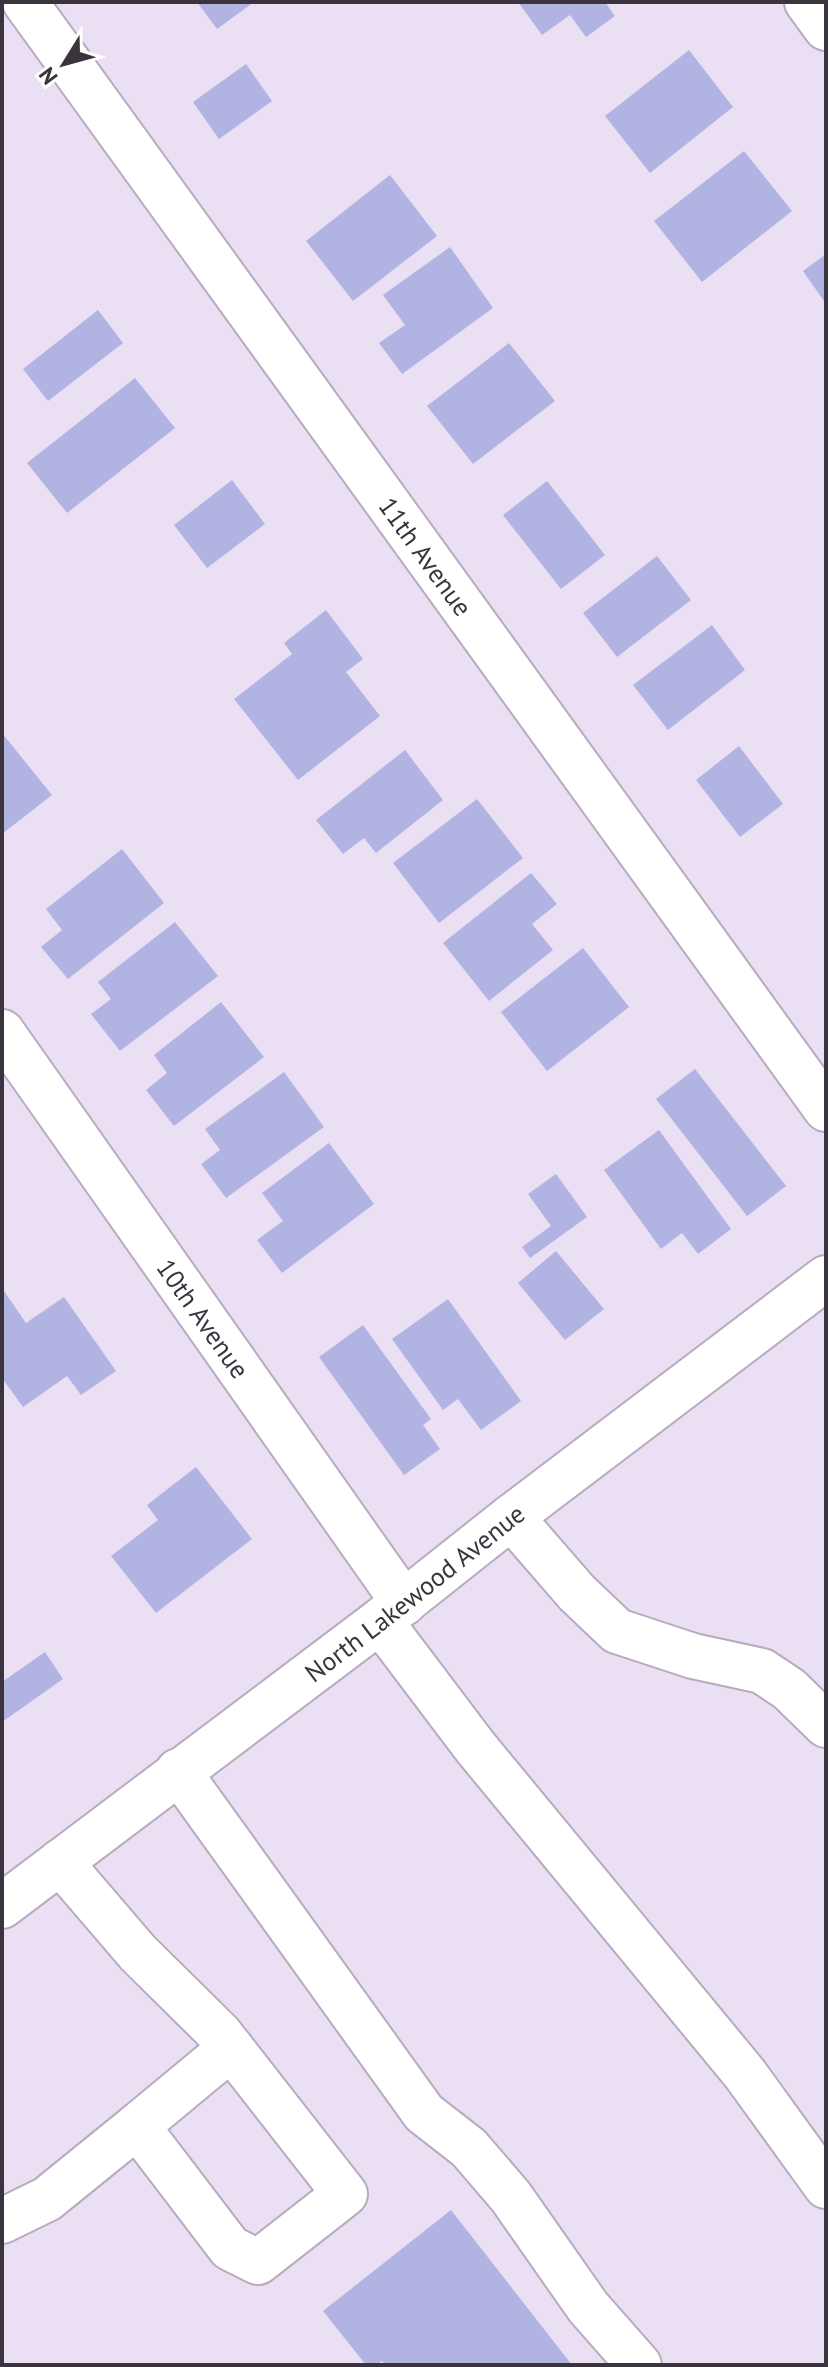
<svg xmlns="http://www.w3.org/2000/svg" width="828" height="2367" font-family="'PT Sans',sans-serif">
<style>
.building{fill:#b1b3e3}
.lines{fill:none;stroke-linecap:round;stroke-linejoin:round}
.minor-casing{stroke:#b7abbf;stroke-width:48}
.minor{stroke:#fff;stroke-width:44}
.labels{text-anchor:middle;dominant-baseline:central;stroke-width:6;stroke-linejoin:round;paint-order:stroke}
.street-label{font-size:26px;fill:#39343d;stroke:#fff}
</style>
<rect width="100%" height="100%" fill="#ebdff4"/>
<path class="building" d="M 197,2 L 254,2 L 217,29 Z
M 518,2 L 605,2 L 615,16 L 586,37 L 570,15 L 542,35 Z
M 689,50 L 733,107 L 650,173 L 605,116 Z
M 246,64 L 272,101 L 219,139 L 193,102 Z
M 744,151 L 792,211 L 702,282 L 654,221 Z
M 390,175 L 437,236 L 353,301 L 306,241 Z
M 450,247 L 493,308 L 402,374 L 379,343 L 405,325 L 383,295 Z
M 826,254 L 826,304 L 803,271 Z
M 98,310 L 123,343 L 48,401 L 23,369 Z
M 509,343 L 555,401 L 473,464 L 427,406 Z
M 135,378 L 175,428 L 67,513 L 27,463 Z
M 232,480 L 265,524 L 207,568 L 174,525 Z
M 547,481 L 605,555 L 561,589 L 503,515 Z
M 657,556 L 691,600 L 617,657 L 583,613 Z
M 326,610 L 363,659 L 346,672 L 380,716 L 298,780 L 234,699 L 292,654 L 284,643 Z
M 712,625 L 745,670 L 668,730 L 633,685 Z
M 2,733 L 52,795 L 2,834 Z
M 739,746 L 783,804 L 740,837 L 696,780 Z
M 405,750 L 443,800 L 376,853 L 364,838 L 343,854 L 316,820 Z
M 477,799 L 523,858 L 439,923 L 393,863 Z
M 122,849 L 164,903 L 68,979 L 41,947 L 62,930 L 46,909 Z
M 531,873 L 557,904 L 532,924 L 553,950 L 489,1001 L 443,943 Z
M 175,922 L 218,976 L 120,1051 L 91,1014 L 111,999 L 98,982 Z
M 583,948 L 629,1007 L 547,1071 L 501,1012 Z
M 221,1002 L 264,1057 L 174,1126 L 146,1090 L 167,1073 L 154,1055 Z
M 695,1069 L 786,1186 L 747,1216 L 656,1099 Z
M 284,1072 L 324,1127 L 226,1198 L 201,1164 L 220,1150 L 205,1129 Z
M 659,1130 L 731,1229 L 698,1254 L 682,1233 L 661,1249 L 604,1170 Z
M 329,1143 L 374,1204 L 282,1273 L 257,1240 L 283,1221 L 262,1193 Z
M 556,1174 L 587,1217 L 530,1258 L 522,1247 L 551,1226 L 528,1194 Z
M 556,1251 L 604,1309 L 565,1340 L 518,1283 Z
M 2,1288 L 26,1323 L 64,1297 L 116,1371 L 81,1395 L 67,1376 L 23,1407 L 2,1378 Z
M 448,1299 L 521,1401 L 481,1430 L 458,1399 L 443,1410 L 392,1339 Z
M 363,1325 L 431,1419 L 423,1425 L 440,1449 L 404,1475 L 319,1357 Z
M 196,1467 L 252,1539 L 156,1613 L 111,1556 L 158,1520 L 147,1505 Z
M 45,1652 L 63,1679 L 2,1722 L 2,1682 Z
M 451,2210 L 572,2365 L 385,2365 L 382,2361 L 377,2365 L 366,2365 L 323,2311 Z"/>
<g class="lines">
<g class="minor-casing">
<g id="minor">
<path id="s1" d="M 25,2 L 826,1109"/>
<path d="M 807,2 L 826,28"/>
<path id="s2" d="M 2,1032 L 404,1603"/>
<path d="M 511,1517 L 577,1593 L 617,1631 L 693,1656 L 762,1671 L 789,1689 L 826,1725"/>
<path d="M 380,1621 L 476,1748 L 745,2074 L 826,2186"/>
<path d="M 178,1771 L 424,2113 L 469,2148 L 511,2197 L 588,2307 L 639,2365"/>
<path id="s3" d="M 2,1906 L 380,1621 L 511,1517 L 826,1278"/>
<path d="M 137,2126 L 231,2048"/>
<path d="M 2,2221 L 47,2199 L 137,2126 L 230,2248 L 258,2262 L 345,2194 L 220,2034 L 138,1953 L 60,1862"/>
</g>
</g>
<use href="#minor" class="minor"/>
</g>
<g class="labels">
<g class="street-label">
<text stroke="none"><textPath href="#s1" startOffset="684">11th Avenue</textPath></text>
<text stroke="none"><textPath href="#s2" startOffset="350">10th Avenue</textPath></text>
<text stroke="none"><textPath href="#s3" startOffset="518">North Lakewood Avenue</textPath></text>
</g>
</g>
<rect width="828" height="2367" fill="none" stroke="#39343d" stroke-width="8"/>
<g transform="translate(64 64) rotate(233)" stroke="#ffffff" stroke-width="6" paint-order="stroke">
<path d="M0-6L14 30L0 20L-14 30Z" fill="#39343d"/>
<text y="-12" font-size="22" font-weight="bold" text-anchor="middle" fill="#39343d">N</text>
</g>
</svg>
